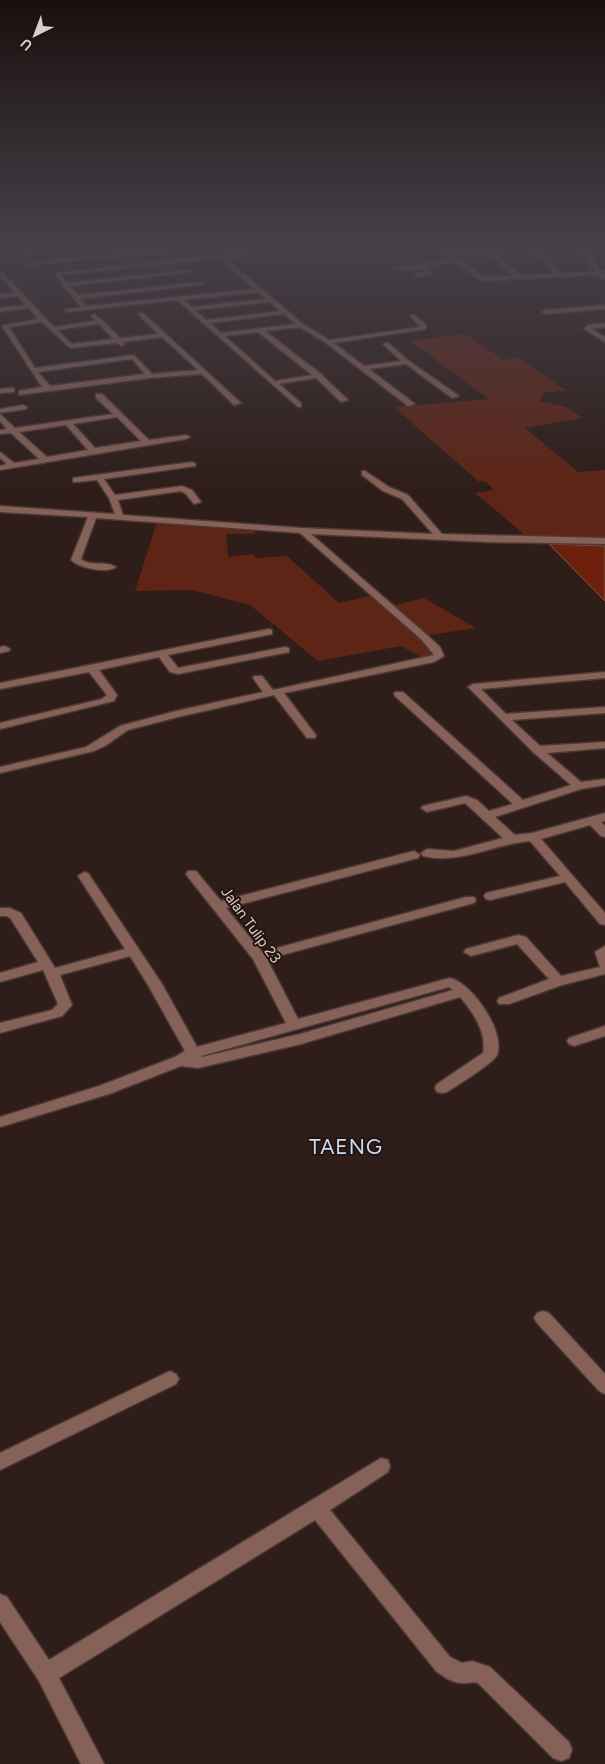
<svg xmlns="http://www.w3.org/2000/svg" width="605" height="1764" font-family="Figtree,sans-serif">
<style>
.green{fill:#5e2516}
.water{fill:#6d210c;stroke:#8e5545}
.lines{fill:none;stroke-linecap:round;stroke-linejoin:round}
.minor-casing{stroke:#4a3935;stroke-width:3}
.minor{fill:#866157;fill-rule:evenodd}
.labels{text-anchor:middle;dominant-baseline:central;stroke-width:4;stroke-linejoin:round;paint-order:stroke}
.street-label{font-size:15px;fill:#dacecb;stroke:#241410}
.near-quarter-label{font-size:21px;letter-spacing:1px;fill:#cadcf5;stroke:#241410}
</style>
<rect width="100%" height="100%" fill="#2e1d19"/>
<path class="green" d="M 465,334 L 504,360 L 517,357 L 567,391 L 543,392 L 540,401 L 566,407 L 583,418 L 525,428 L 578,472 L 605,470 L 605,540 L 526,536 L 475,493 L 494,490 L 486,482 L 478,481 L 394,407 L 489,399 L 410,341 Z
M 157,522 L 254,531 L 256,534 L 226,534 L 228,557 L 254,554 L 256,558 L 287,556 L 339,603 L 369,596 L 392,606 L 424,598 L 476,628 L 423,636 L 437,655 L 427,660 L 401,646 L 318,661 L 250,605 L 192,590 L 135,591 Z"/>
<path class="water" d="M 549,544 L 605,546 L 605,601 Z"/>
<g class="lines">
<g class="minor-casing">
<path id="minor" d="M 95,243 L 120,243 L 23,254 L 20,252 Z
M 217,243 L 232,243 L 246,253 L 244,256 L 225,258 L 303,324 L 329,340 L 421,327 L 410,316 L 415,315 L 426,325 L 426,329 L 334,343 L 364,366 L 401,361 L 383,344 L 388,343 L 409,361 L 459,396 L 452,398 L 406,364 L 369,369 L 415,404 L 408,406 L 326,343 L 300,327 L 265,331 L 321,374 L 348,400 L 341,402 L 316,378 L 279,384 L 301,403 L 301,407 L 298,407 L 177,300 L 67,312 L 64,310 L 81,307 L 63,286 L 55,273 L 239,253 L 228,246 L 29,265 L 26,263 ZM 219,258 L 255,289 L 87,306 L 80,299 L 205,284 L 202,282 L 78,295 L 70,286 L 192,272 L 189,270 L 68,283 L 61,275 ZM 258,292 L 266,299 L 192,307 L 184,300 ZM 270,302 L 280,311 L 206,320 L 195,310 ZM 284,314 L 296,324 L 221,333 L 210,323 ZM 258,332 L 312,375 L 275,381 L 225,336 Z
M 430,243 L 438,243 L 452,252 L 484,249 L 486,246 L 490,248 C 517,246 564,235 587,253 C 592,257 597,266 601,271 L 605,271 L 605,279 L 601,279 L 598,275 L 481,281 L 458,263 L 425,265 L 432,272 L 432,274 L 416,277 L 414,274 L 424,272 L 420,269 L 394,270 L 394,268 L 419,265 L 420,263 L 454,260 ZM 560,243 L 583,255 L 595,272 L 560,273 L 545,255 L 532,247 ZM 525,248 L 541,257 L 554,274 L 520,275 L 494,251 ZM 488,252 L 513,276 L 482,277 L 456,255 Z
M 0,270 L 54,327 L 95,321 L 91,316 L 94,314 L 103,321 L 120,338 L 158,334 L 138,314 L 143,313 L 241,403 L 234,405 L 202,374 L 150,378 L 19,395 L 19,391 L 42,387 L 2,326 L 38,319 L 29,308 L 0,312 L 0,308 L 26,305 L 18,296 L 0,298 L 0,294 L 15,293 L 0,276 ZM 42,322 L 70,348 L 117,343 L 122,346 L 125,344 L 124,342 L 162,337 L 198,370 L 152,374 L 134,355 L 35,368 L 9,327 ZM 99,324 L 113,339 L 72,344 L 57,330 ZM 132,359 L 145,374 L 50,386 L 38,372 Z
M 605,305 L 605,309 L 545,314 L 542,312 L 545,310 Z
M 605,323 L 605,327 L 591,329 L 605,337 L 605,342 L 584,329 L 588,325 Z
M 11,388 L 14,388 L 14,392 L 0,393 L 0,389 Z
M 96,394 L 102,394 L 149,440 L 186,435 L 190,437 L 186,439 L 0,470 L 0,466 L 7,464 L 0,458 L 0,452 L 14,463 L 39,459 L 11,433 L 0,434 L 0,430 L 7,429 L 0,421 L 0,414 L 15,428 L 113,414 L 96,398 ZM 117,417 L 141,441 L 95,448 L 73,424 ZM 66,425 L 88,450 L 47,457 L 19,432 Z
M 23,405 L 27,407 L 26,409 L 0,413 L 0,409 Z
M 192,462 L 196,464 L 195,466 L 104,479 L 115,495 L 182,486 L 192,490 L 201,502 L 194,504 L 186,494 L 181,491 L 118,500 L 123,515 L 302,528 L 433,534 L 402,499 L 383,491 L 362,475 L 362,471 L 365,471 L 389,487 L 408,495 L 442,534 L 605,538 L 605,544 L 488,542 L 311,534 L 427,635 L 440,647 L 444,656 L 434,662 L 284,693 L 315,734 L 316,736 L 315,738 L 307,738 L 274,695 L 178,717 L 128,730 L 105,746 L 94,751 L 0,773 L 0,767 L 86,747 L 120,726 L 176,711 L 263,692 L 253,678 L 254,676 L 262,676 L 273,690 L 434,655 L 421,639 L 300,533 L 96,518 L 81,559 C 90,567 106,560 116,567 C 106,574 79,568 71,560 L 88,517 L 0,512 L 0,506 L 115,514 L 109,498 L 97,480 L 76,482 L 73,482 L 73,478 Z
M 269,629 L 272,630 L 272,634 L 168,655 L 178,668 L 285,647 L 289,648 L 289,652 L 178,674 L 170,672 L 159,657 L 99,670 L 117,695 L 114,701 L 0,729 L 0,723 L 102,699 L 107,695 L 89,672 L 0,689 L 0,683 Z
M 5,646 L 10,649 L 9,651 L 0,653 L 0,647 Z
M 605,672 L 605,678 L 481,689 L 506,714 L 605,707 L 605,713 L 512,720 L 540,746 L 605,742 L 605,748 L 547,753 L 581,782 L 605,779 L 605,785 L 581,789 L 495,817 L 515,835 L 532,833 L 605,813 L 605,821 L 601,822 L 605,826 L 605,837 L 601,836 L 590,825 L 541,839 L 605,913 L 605,925 L 600,924 L 565,882 L 490,900 L 486,899 L 484,896 L 486,893 L 560,876 L 530,841 C 494,844 459,865 423,856 L 421,853 L 427,849 L 454,851 L 503,838 L 465,803 L 427,812 L 421,808 L 423,806 L 466,796 L 477,800 L 489,811 L 513,804 L 395,696 L 394,694 L 395,692 L 403,692 L 523,800 L 571,785 L 533,752 L 468,687 L 473,684 Z
M 414,851 L 420,855 L 418,858 L 226,908 L 262,952 L 466,897 L 474,897 L 476,900 L 474,903 L 267,959 L 298,1019 L 450,978 C 472,983 506,1032 497,1055 C 495,1062 456,1086 447,1092 L 442,1093 L 437,1092 L 435,1088 L 437,1084 L 483,1053 C 487,1032 473,1012 460,997 L 301,1044 L 198,1068 L 181,1066 L 109,1094 L 0,1127 L 0,1117 L 99,1086 L 175,1057 L 185,1051 L 148,985 L 130,956 L 60,975 L 72,1005 L 62,1016 L 0,1033 L 0,1023 L 52,1010 L 58,1004 L 43,970 L 0,982 L 0,973 L 38,962 L 11,919 L 7,916 L 0,916 L 0,908 L 10,908 L 21,913 L 55,968 L 125,949 L 78,876 L 84,872 L 88,873 L 162,984 L 197,1047 L 286,1023 L 253,959 L 188,877 L 186,874 L 188,871 L 196,871 L 221,901 ZM 449,987 L 453,990 L 300,1034 L 202,1057 L 201,1056 Z
M 518,935 L 526,937 L 561,976 L 600,967 L 595,952 L 605,946 L 605,974 L 562,985 L 509,1004 L 499,1004 L 497,1001 L 499,998 L 549,979 L 517,944 L 471,956 L 464,952 L 466,949 Z
M 605,1026 L 605,1036 L 574,1046 L 569,1044 L 567,1041 L 569,1038 Z
M 543,1311 L 549,1313 L 605,1374 L 605,1394 L 599,1391 L 537,1323 L 534,1318 L 537,1313 Z
M 170,1371 L 176,1374 L 179,1379 L 176,1384 L 0,1470 L 0,1453 Z
M 381,1458 L 388,1460 L 390,1466 L 388,1472 L 330,1510 L 450,1657 L 462,1663 L 472,1661 L 490,1667 L 569,1742 L 572,1750 L 569,1758 L 561,1761 L 553,1758 L 478,1683 C 471,1681 467,1684 462,1683 C 452,1683 443,1676 436,1671 L 315,1520 L 59,1678 L 104,1764 L 81,1764 L 39,1681 L 0,1622 L 0,1594 L 7,1597 L 49,1660 Z"/>
</g>
<use href="#minor" class="minor"/>
</g>
<linearGradient id="sky" x2="0" y2="1"><stop stop-color="#19100e"/><stop offset="0.5" stop-color="#464049"/><stop offset="1" stop-color="#464049" stop-opacity="0"/></linearGradient>
<rect width="605" height="490" fill="url(#sky)"/>
<g class="labels">
<g class="street-label">
<text transform="translate(251 925) rotate(54)">Jalan Tulip 23</text>
</g>
<g class="near-quarter-label">
<text x="346" y="1146">TAENG</text>
</g>
</g>
<g transform="translate(35 35) rotate(222)" stroke="#241410" stroke-width="4" paint-order="stroke">
<path d="M0-4L9 19L0 12L-9 19Z" fill="#dacecb"/>
<text y="-8" font-size="14" font-weight="bold" text-anchor="middle" fill="#dacecb">U</text>
</g>
</svg>
